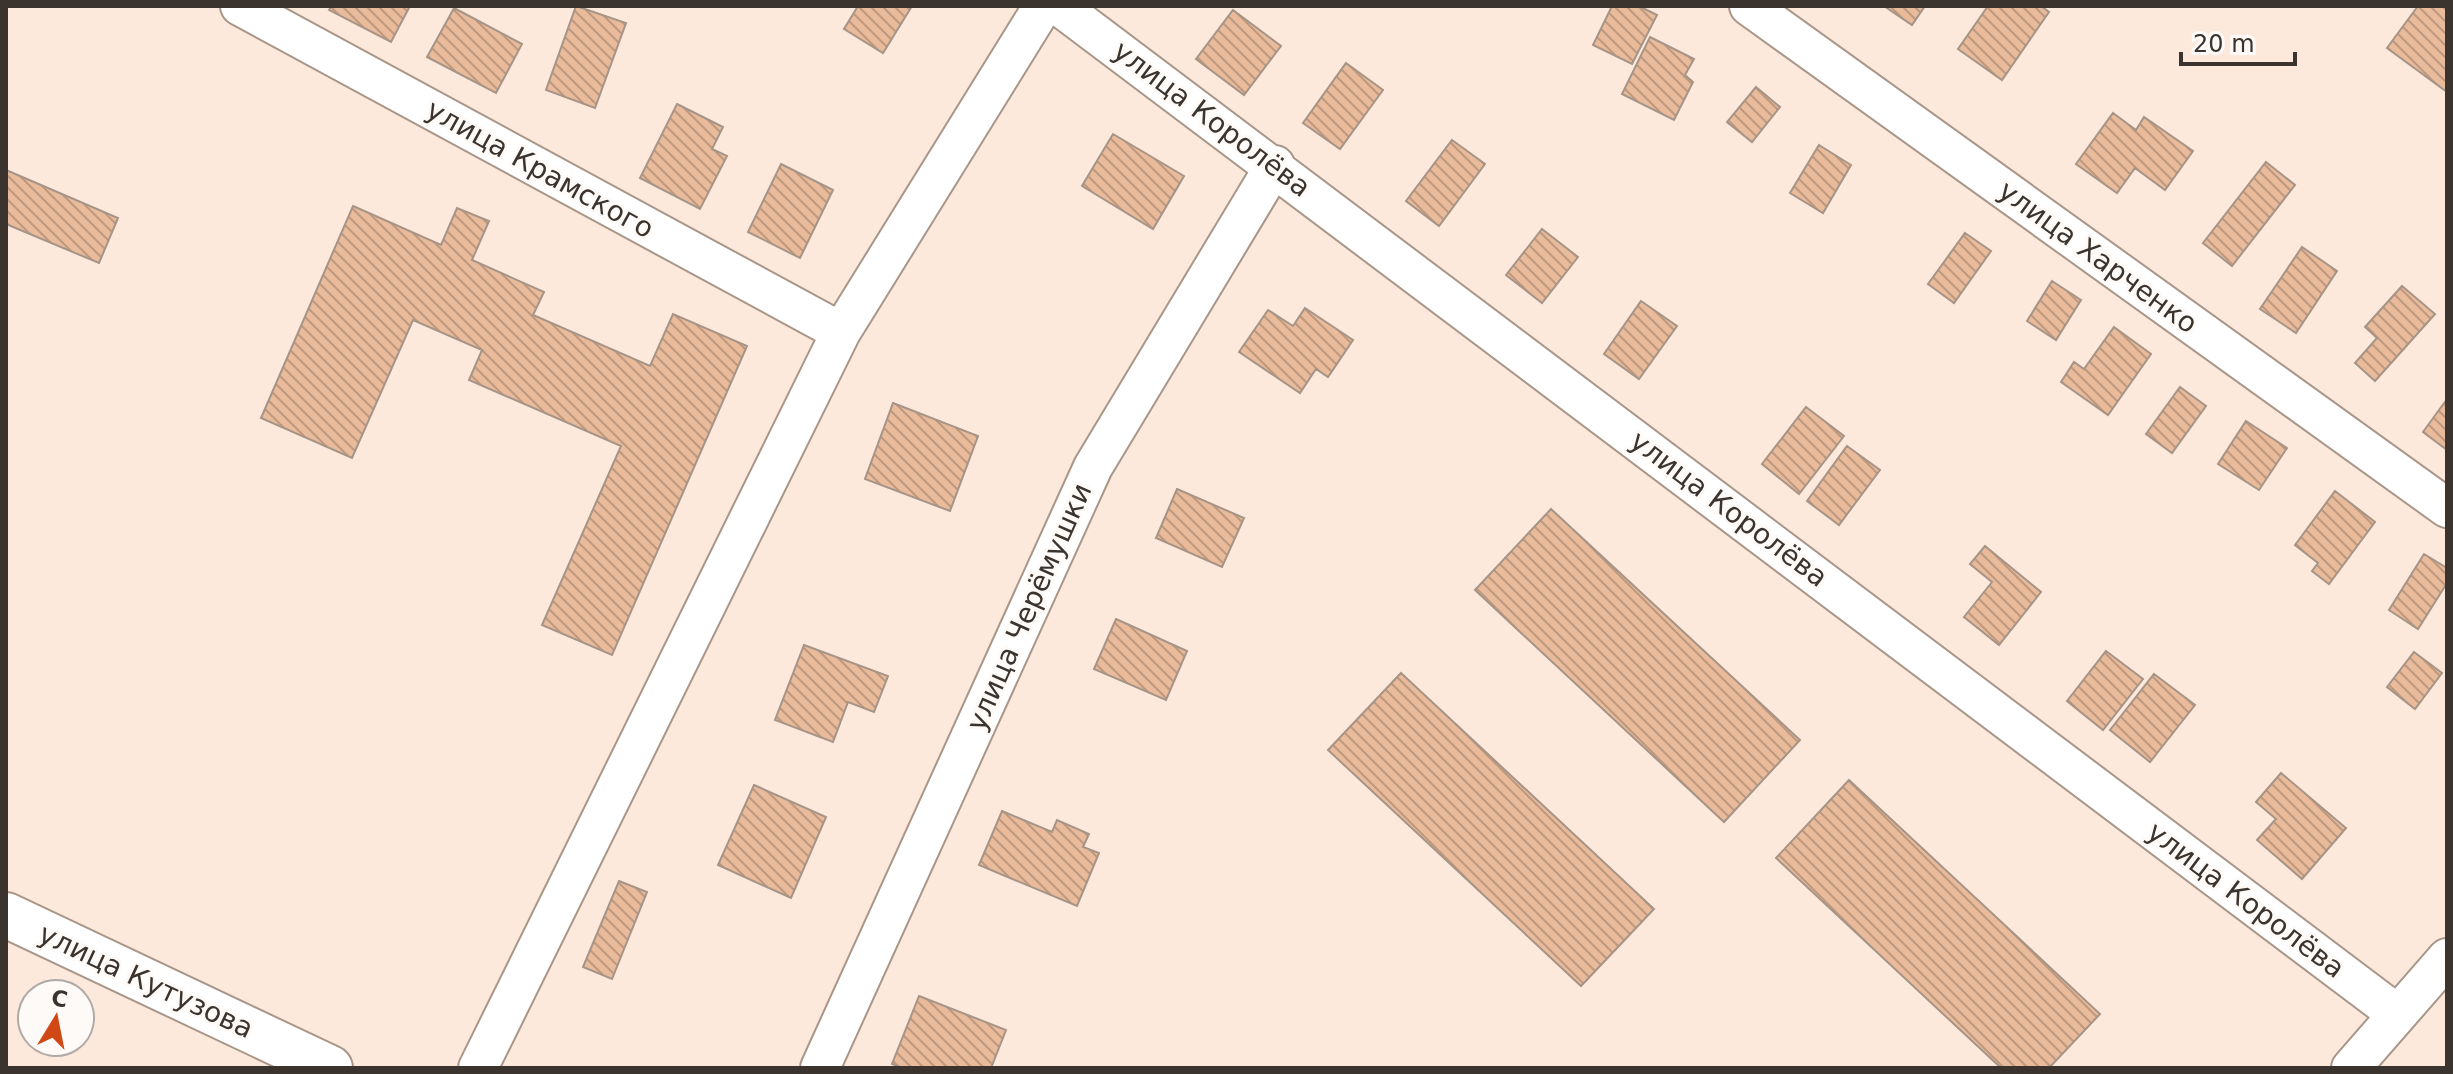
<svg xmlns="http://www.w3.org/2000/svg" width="2453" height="1074" font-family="'DejaVu Sans',sans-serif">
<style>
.building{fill:url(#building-back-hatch);stroke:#a69487;stroke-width:2}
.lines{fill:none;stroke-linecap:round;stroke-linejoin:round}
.minor-casing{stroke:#a89689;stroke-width:42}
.major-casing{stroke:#a89689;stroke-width:48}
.minor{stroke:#fff;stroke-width:38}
.major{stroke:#fff;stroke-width:44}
.labels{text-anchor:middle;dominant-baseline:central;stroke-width:6;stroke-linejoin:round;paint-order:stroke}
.street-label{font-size:28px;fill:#3b332e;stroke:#fefaf7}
</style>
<defs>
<pattern id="building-back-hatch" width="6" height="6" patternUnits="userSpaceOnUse" patternTransform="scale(2)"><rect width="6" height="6" fill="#e9bb9b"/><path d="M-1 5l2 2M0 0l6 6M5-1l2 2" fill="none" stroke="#be997f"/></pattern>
</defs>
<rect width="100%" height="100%" fill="#fde9dc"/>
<path class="building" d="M 332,6 L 410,6 L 391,42 L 329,10 Z
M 576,6 L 626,23 L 595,108 L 546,90 Z
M 858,6 L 912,6 L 883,53 L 844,29 Z
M 1612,6 L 1639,6 L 1657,15 L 1632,64 L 1593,45 Z
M 1884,6 L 1925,6 L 1912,25 Z
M 1988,6 L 2041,6 L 2049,12 L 2002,80 L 1958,49 Z
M 2418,6 L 2447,6 L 2447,92 L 2387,48 Z
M 454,8 L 522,44 L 496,93 L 427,57 Z
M 1233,10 L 1281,46 L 1244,95 L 1196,59 Z
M 1650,37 L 1694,59 L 1685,75 L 1693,82 L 1674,120 L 1622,94 Z
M 1346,63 L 1383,90 L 1340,149 L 1303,123 Z
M 1756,87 L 1780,107 L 1752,142 L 1727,122 Z
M 677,104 L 723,127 L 712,149 L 727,156 L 700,209 L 640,178 Z
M 2113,113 L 2136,130 L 2144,117 L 2193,151 L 2165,190 L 2135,168 L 2117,193 L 2076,164 Z
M 1113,134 L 1184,176 L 1153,229 L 1082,186 Z
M 1452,140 L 1485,164 L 1439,226 L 1406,201 Z
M 1819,145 L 1851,165 L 1823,213 L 1790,193 Z
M 2266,162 L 2295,185 L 2232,266 L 2203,243 Z
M 781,164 L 833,190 L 800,258 L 748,232 Z
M 6,170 L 118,218 L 99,263 L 6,224 Z
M 353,206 L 441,245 L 457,208 L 489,221 L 472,260 L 544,292 L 533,315 L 650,366 L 673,314 L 747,346 L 612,655 L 542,625 L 621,446 L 469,380 L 482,350 L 413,320 L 352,458 L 261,418 Z
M 1542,229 L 1578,257 L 1542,303 L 1506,275 Z
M 1965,233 L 1991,251 L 1954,303 L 1928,284 Z
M 2302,247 L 2337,271 L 2296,333 L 2260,309 Z
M 2052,281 L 2081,300 L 2056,340 L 2027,321 Z
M 2402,286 L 2435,314 L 2375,381 L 2355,363 L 2377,338 L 2365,327 Z
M 1641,301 L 1677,326 L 1639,379 L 1604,354 Z
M 1305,308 L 1353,340 L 1328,377 L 1316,369 L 1300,393 L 1239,352 L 1268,310 L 1293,326 Z
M 2114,327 L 2151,354 L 2108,415 L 2061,382 L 2074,362 L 2084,369 Z
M 2180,387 L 2206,406 L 2172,453 L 2146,434 Z
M 2447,399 L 2447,450 L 2423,432 Z
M 893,403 L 978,436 L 950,511 L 865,479 Z
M 1806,407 L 1844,436 L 1799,494 L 1762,464 Z
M 2246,421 L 2287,448 L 2259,490 L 2218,464 Z
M 1847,446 L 1880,470 L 1839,525 L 1807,501 Z
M 1177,489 L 1244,518 L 1222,567 L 1156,538 Z
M 2335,491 L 2375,522 L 2329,584 L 2312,571 L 2318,563 L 2295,545 Z
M 1551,509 L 1800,740 L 1724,822 L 1475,590 Z
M 1985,546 L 2041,592 L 1999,645 L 1964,617 L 1992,582 L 1970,564 Z
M 2424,554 L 2447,568 L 2447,583 L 2418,629 L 2389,610 Z
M 1116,619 L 1187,651 L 1166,700 L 1094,669 Z
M 804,645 L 888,676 L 874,712 L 848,702 L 833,742 L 775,720 Z
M 2106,651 L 2143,679 L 2103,730 L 2067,701 Z
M 2414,652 L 2442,673 L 2415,709 L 2387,687 Z
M 1401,673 L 1654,909 L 1581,986 L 1328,750 Z
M 2154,674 L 2195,705 L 2150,762 L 2110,730 Z
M 2281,773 L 2346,828 L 2302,879 L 2257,840 L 2276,819 L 2256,802 Z
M 1849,780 L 2100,1014 L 2049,1068 L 2001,1068 L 1776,858 Z
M 754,785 L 826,817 L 791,898 L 718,865 Z
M 1002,811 L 1052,832 L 1057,820 L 1089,834 L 1083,847 L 1099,853 L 1077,906 L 979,865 Z
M 619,881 L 647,892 L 612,979 L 583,967 Z
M 919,996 L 1006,1030 L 991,1068 L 903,1068 L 892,1064 Z"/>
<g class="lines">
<g class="minor-casing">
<path id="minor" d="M 240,6 L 841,332
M 1059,6 L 2397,1014
M 1749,6 L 2447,508
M 478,1068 L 841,332 L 1043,6
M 820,1068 L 1093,467 L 1275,165
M 2351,1068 L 2447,958"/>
</g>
<g class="major-casing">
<path id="major" d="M 6,915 L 330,1068"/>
</g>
<use href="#minor" class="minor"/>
<use href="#major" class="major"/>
</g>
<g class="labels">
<g class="street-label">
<text transform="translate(1212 119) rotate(37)">улица Королёва</text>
<text transform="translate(540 169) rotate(29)">улица Крамского</text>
<text transform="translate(2098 257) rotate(36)">улица Харченко</text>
<text transform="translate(1729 509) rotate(37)">улица Королёва</text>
<text transform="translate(1029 607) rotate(-66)">улица Черёмушки</text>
<text transform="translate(2246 900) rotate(37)">улица Королёва</text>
<text transform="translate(146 981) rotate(25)">улица Кутузова</text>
</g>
</g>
<rect width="2453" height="1074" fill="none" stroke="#3b332e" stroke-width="16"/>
<g transform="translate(56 1018) rotate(10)"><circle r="38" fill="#fefaf7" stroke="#b0aaa7" stroke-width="2"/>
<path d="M0-6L14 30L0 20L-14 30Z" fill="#cf4815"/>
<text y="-12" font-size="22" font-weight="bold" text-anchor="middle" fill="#3b332e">С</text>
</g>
<path d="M2181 52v12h114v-12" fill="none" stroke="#3b332e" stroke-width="4"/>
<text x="2193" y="52" font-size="24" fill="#3b332e" stroke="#fefaf7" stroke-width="6" paint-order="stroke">20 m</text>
</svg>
